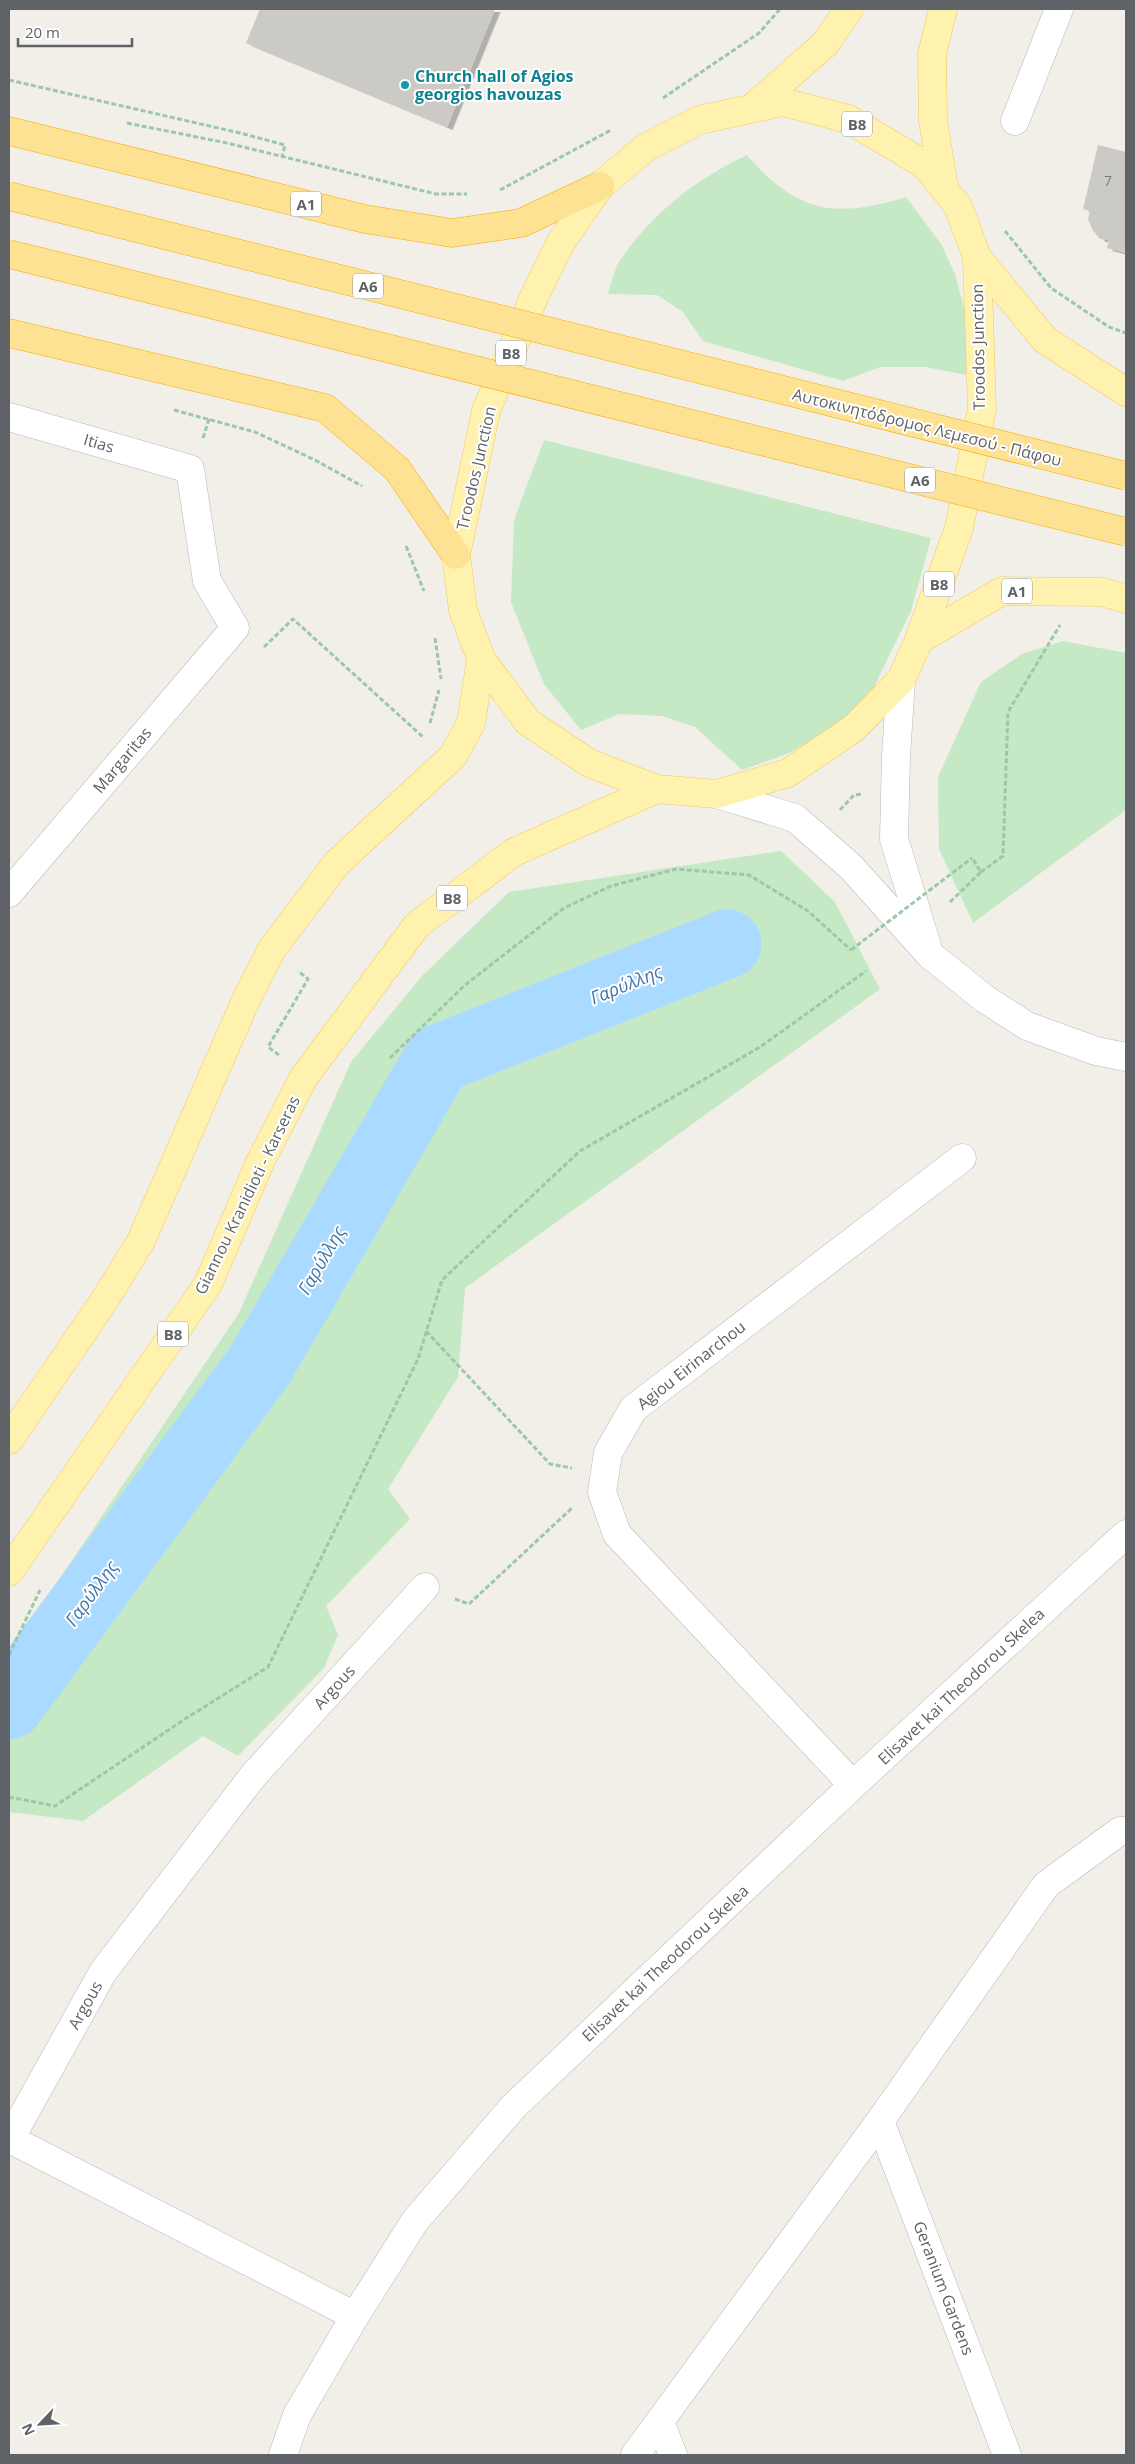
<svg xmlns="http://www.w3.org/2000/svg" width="1135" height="2464" font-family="'Open Sans',sans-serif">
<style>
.green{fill:#c5e8c5}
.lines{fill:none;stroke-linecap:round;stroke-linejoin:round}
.river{stroke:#aadaff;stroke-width:69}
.building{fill:#cccac5;filter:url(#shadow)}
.street-casing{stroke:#b5b8bc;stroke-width:29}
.secondary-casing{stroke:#b6babf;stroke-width:29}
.primary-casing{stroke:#f2c960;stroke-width:29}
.highway-casing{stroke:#f9ab00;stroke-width:29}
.path{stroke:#9cc7a9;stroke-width:3;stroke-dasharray:5 2.5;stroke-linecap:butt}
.street{stroke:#fff;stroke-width:28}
.secondary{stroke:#fff;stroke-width:28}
.primary{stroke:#fff2af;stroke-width:28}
.highway{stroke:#fde293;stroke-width:28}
.highway-bridge-casing{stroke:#f9ab00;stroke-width:29;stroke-linecap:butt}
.path-bridge{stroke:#9cc7a9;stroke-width:3;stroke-dasharray:5 2.5;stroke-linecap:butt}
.highway-bridge{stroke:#fde293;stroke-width:28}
.culture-dot{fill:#0f9aa8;stroke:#fff;stroke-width:2}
.labels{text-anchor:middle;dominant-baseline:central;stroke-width:4;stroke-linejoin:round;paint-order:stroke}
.number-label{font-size:14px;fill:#7a7d7f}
.shield{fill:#fff;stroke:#8f9295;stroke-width:1}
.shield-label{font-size:15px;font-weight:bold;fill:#5f6368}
.culture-label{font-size:16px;font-weight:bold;fill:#0d838f;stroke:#fff;text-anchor:start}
.street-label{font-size:16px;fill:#5f6368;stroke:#fff}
.water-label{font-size:18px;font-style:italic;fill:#4174aa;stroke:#fff}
</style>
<defs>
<filter id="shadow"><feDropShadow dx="5.5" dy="3" stdDeviation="0" flood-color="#0004"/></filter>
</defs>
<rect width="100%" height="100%" fill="#f1efe8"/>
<path class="green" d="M 747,155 C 797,213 835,219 906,197 L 941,244 L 955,274 L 970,330 L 966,375 L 926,367 L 880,367 L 843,381 L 703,341 L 683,312 L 657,295 L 608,294 C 611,284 614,270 619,262 C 651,214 696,179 747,155 Z
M 544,440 L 931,538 L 911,611 L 870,695 L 839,726 L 787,754 L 742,770 L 695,727 L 662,716 L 619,714 L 581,730 L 544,684 L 511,602 L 514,520 Z
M 1063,641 L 1126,653 L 1126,810 L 973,923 L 939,849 L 938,777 L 981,682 L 1022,654 Z
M 781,851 L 835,902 L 880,989 L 465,1288 L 458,1377 L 388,1489 L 410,1519 L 326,1606 L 338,1635 L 324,1668 L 238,1756 L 203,1736 L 83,1821 L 9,1812 L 9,1665 L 60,1578 L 239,1313 L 351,1062 L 423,975 L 509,892 Z"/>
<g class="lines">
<path class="river" d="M 9,1705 L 260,1365 L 438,1059 L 727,944"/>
</g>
<path class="building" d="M 260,9 L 495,9 L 447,127 L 246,43 Z
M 1098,145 L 1126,152 L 1126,253 L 1107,248 L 1109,240 L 1100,239 L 1092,229 L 1088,219 L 1090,211 L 1083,209 Z"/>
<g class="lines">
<g class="street-casing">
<path id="street" d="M 1015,121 L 1059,9
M 9,417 L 190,469 L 207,581 L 235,628 L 9,893
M 853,1785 L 617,1534 L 602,1492 L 608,1453 L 633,1409 L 962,1158
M 880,2121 L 1007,2455
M 355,2316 L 10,2139 L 103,1972 L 253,1776 L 425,1587
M 660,2422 L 673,2455
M 283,2455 L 297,2415 L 355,2316 L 415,2221 L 514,2106 L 853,1785 L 1126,1534
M 635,2455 L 880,2121 L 1046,1885 L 1120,1831 L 1126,1831"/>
</g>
<g class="secondary-casing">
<path id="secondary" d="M 901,680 L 896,756 L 894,839 L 927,946
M 717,794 L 795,818 L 851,867 L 929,954 L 985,999 L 1027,1026 L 1096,1051 L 1126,1057"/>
</g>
<g class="primary-casing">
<path id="primary" d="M 943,9 L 932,54 L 933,121 L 944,188
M 783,102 L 848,119 L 924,164 L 958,206 L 977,257 L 982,409 L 959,528 L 919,640 L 901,680 L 854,728 L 788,773 L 717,794 L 657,789 L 589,763 L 528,722 L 481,659 L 463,610 L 456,555 L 486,411 L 535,295 L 561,242 L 600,186 L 645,148 L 699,120 Z
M 752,108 L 825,44 L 849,9
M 977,257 L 1045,340 L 1126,392
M 919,640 L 1002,591 L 1102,592 L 1126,599
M 9,1440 L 104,1301 L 141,1241 L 245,1002 L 272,949 L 337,863 L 453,756 L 471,723 L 481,659
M 9,1572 L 208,1284 L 261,1160 L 304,1077 L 417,925 L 514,852 L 657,789"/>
</g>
<g class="highway-casing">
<path id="highway" d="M 9,131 L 365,219 L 452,233 L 521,223 L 600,186
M 9,333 L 325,408 L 397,469 L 456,555"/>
</g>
<path class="path" d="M 9,80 L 240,133 L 285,145 L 282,157
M 663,98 L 759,33 L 780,9
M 127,123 L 227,143 L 436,194 L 467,194
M 500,190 L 611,130
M 1005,231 L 1051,288 L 1109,327 L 1126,333
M 174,410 L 255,432 L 315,460 L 362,486
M 203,438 L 209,419
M 406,546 L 424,591
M 435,638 L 441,679
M 264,647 L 293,619 L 423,737
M 430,723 L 439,690
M 840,810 L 854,795 L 863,794
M 981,872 L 1003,856 L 1008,712 L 1060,625
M 950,902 L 981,872 L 972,858
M 279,1055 L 268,1047 L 308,979 L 298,971
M 390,1058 L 465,985 L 564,908 L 611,886 L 676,869 L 749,875 L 808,911 L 851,950
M 426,1331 L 550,1464 L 572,1468
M 455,1599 L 469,1604 L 572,1508
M 9,1655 L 40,1590
M 9,1797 L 55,1806 L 185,1719 L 268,1667 L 418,1359 L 442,1280 L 580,1151 L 760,1047 L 866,971"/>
<use href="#street" class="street"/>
<use href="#secondary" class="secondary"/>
<use href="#primary" class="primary"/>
<use href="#highway" class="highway"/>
<g class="highway-bridge-casing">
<path id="highway-bridge" d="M 9,196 L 1126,476
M 9,254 L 1126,532"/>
</g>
<path class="path-bridge" d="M 851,950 L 972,858"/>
<use href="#highway-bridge" class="highway-bridge"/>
</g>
<circle class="culture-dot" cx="405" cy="85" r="5"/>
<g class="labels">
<g class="number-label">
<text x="1108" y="180">7</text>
</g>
<g class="shield">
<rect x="842" y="111.5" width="30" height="25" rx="4"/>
<rect x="291" y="191.5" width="30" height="25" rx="4"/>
<rect x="353" y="273.5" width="30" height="25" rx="4"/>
<rect x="496" y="340.5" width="30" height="25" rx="4"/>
<rect x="905" y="467.5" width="30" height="25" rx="4"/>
<rect x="924" y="571.5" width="30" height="25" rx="4"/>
<rect x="1002" y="578.5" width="30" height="25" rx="4"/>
<rect x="437" y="885.5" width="30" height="25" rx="4"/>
<rect x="158" y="1321.5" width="30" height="25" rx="4"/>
</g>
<g class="shield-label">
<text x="857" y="124">B8</text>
<text x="306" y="204">A1</text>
<text x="368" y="286">A6</text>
<text x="511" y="353">B8</text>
<text x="920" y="480">A6</text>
<text x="939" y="584">B8</text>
<text x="1017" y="591">A1</text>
<text x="452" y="898">B8</text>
<text x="173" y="1334">B8</text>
</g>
<g class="culture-label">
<text x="415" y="76">Church hall of Agios<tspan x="415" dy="18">georgios havouzas</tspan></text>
</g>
<g class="street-label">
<text transform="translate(978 347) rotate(-91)">Troodos Junction</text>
<text transform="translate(927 427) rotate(14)">Αυτοκινητόδρομος Λεμεσού - Πάφου</text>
<text transform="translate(99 443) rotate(16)">Itias</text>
<text transform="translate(476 468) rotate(-77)">Troodos Junction</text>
<text transform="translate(122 760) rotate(-50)">Margaritas</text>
<text transform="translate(247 1195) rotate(-64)">Giannou Kranidioti - Karseras</text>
<text transform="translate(691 1365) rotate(-38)">Agiou Eirinarchou</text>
<text transform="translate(961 1686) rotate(-43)">Elisavet kai Theodorou Skelea</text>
<text transform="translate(334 1687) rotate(-48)">Argous</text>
<text transform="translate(665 1963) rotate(-43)">Elisavet kai Theodorou Skelea</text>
<text transform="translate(85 2005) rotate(-61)">Argous</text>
<text transform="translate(944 2288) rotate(69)">Geranium Gardens</text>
</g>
<g class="water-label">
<text transform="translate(626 984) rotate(-22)">Γαρύλλης</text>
<text transform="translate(321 1260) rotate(-60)">Γαρύλλης</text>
<text transform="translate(91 1593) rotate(-54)">Γαρύλλης</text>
</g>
</g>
<rect width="1135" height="2464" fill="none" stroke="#5f6368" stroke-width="20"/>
<g transform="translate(40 2424) rotate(245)" stroke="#ffffff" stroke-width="4" paint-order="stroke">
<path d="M0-4L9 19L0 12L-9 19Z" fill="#5f6368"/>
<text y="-8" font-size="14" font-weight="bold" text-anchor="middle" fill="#5f6368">N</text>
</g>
<path d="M18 38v8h114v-8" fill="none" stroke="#5f6368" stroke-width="2.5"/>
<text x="25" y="38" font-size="15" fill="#5f6368" stroke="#ffffff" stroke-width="4" paint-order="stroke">20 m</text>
</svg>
